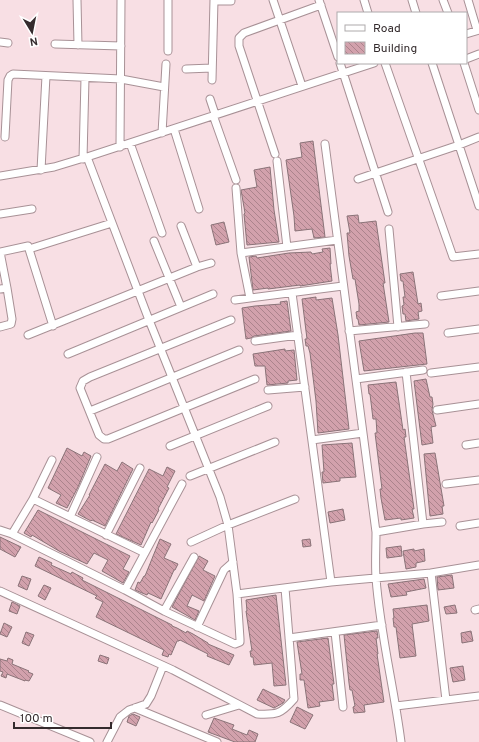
<svg xmlns="http://www.w3.org/2000/svg" width="479" height="742" font-family="Overpass,sans-serif">
<style>
.building{fill:url(#building-back-hatch);stroke:#8a7378}
.lines{fill:none;stroke-linecap:round;stroke-linejoin:round}
.minor-casing{stroke:#a89196;stroke-width:9}
.minor{stroke:#fff;stroke-width:7}
</style>
<defs>
<pattern id="building-back-hatch" width="6" height="6" patternUnits="userSpaceOnUse"><rect width="6" height="6" fill="#d2a1ac"/><path d="M-1 5l2 2M0 0l6 6M5-1l2 2" fill="none" stroke="#ab838c"/></pattern>
</defs>
<rect width="100%" height="100%" fill="#f8dfe4"/>
<path class="building" d="M 313,141 L 325,237 L 314,238 L 312,229 L 295,231 L 294,216 L 286,160 L 302,157 L 300,143 Z
M 270,167 L 274,210 L 279,242 L 247,245 L 244,214 L 245,213 L 241,190 L 257,187 L 254,170 Z
M 358,215 L 359,223 L 376,221 L 385,283 L 383,283 L 389,322 L 359,325 L 358,319 L 357,319 L 356,312 L 359,311 L 359,304 L 355,279 L 353,279 L 349,256 L 347,233 L 350,233 L 347,216 Z
M 224,222 L 229,242 L 216,245 L 211,225 Z
M 330,248 L 331,264 L 330,264 L 332,281 L 300,286 L 300,285 L 268,289 L 268,288 L 253,290 L 249,257 L 256,256 L 257,258 L 289,253 L 311,252 L 312,254 L 323,252 L 322,249 Z
M 413,272 L 418,304 L 421,303 L 422,311 L 418,312 L 419,319 L 406,321 L 405,314 L 403,314 L 402,306 L 404,305 L 403,297 L 405,297 L 403,281 L 401,281 L 400,274 Z
M 316,297 L 316,300 L 332,298 L 338,335 L 349,429 L 318,433 L 316,401 L 310,353 L 308,346 L 306,346 L 305,339 L 307,339 L 302,299 Z
M 287,301 L 291,331 L 254,336 L 251,338 L 246,339 L 242,308 L 255,306 L 281,304 L 280,302 Z
M 415,333 L 423,333 L 427,364 L 364,371 L 359,341 Z
M 285,349 L 285,351 L 294,350 L 297,380 L 288,381 L 288,383 L 267,385 L 265,366 L 255,366 L 253,354 Z
M 426,379 L 430,397 L 432,397 L 433,404 L 432,410 L 436,426 L 431,427 L 433,443 L 422,445 L 414,381 Z
M 396,382 L 403,430 L 405,429 L 406,437 L 404,437 L 414,509 L 412,509 L 414,518 L 401,520 L 401,518 L 385,520 L 381,498 L 380,489 L 382,489 L 375,433 L 377,433 L 376,419 L 373,419 L 370,394 L 369,394 L 368,385 Z
M 352,443 L 356,477 L 340,478 L 340,481 L 323,483 L 322,472 L 324,472 L 322,445 Z
M 67,448 L 82,456 L 84,452 L 91,456 L 78,487 L 67,508 L 56,503 L 61,495 L 48,488 Z
M 435,453 L 444,506 L 442,506 L 443,514 L 430,516 L 424,454 Z
M 122,462 L 133,469 L 105,526 L 92,520 L 91,521 L 78,514 L 90,495 L 89,495 L 105,464 L 117,471 Z
M 167,467 L 175,471 L 167,487 L 169,488 L 158,509 L 159,510 L 152,523 L 151,522 L 141,545 L 116,534 L 149,469 L 163,476 Z
M 343,509 L 345,520 L 330,523 L 328,512 Z
M 38,510 L 130,556 L 123,569 L 129,572 L 123,583 L 102,571 L 108,560 L 94,553 L 87,564 L 59,551 L 32,535 L 31,537 L 24,533 Z
M 0,537 L 21,547 L 15,557 L 0,549 Z
M 160,539 L 171,544 L 164,558 L 178,564 L 175,570 L 174,570 L 161,599 L 148,593 L 147,595 L 135,590 L 138,582 L 140,583 L 144,576 L 145,576 Z
M 310,539 L 311,546 L 303,547 L 302,540 Z
M 401,546 L 402,556 L 387,558 L 386,548 Z
M 414,549 L 414,551 L 424,549 L 425,561 L 416,563 L 416,567 L 406,569 L 403,551 Z
M 199,556 L 208,561 L 203,570 L 215,576 L 204,601 L 192,595 L 187,606 L 199,611 L 195,620 L 172,607 Z
M 39,557 L 52,563 L 51,565 L 71,574 L 72,572 L 83,578 L 82,580 L 172,625 L 172,626 L 177,628 L 186,633 L 187,631 L 193,634 L 208,643 L 208,644 L 234,655 L 229,665 L 207,656 L 208,654 L 180,640 L 179,641 L 177,641 L 171,655 L 169,654 L 168,657 L 162,655 L 164,650 L 96,617 L 103,602 L 95,598 L 97,596 L 35,566 Z
M 452,575 L 454,588 L 438,590 L 437,577 Z
M 22,576 L 31,579 L 27,590 L 18,586 Z
M 424,579 L 426,588 L 406,592 L 407,595 L 391,597 L 388,584 Z
M 44,585 L 51,588 L 45,600 L 38,596 Z
M 276,595 L 286,685 L 274,686 L 272,663 L 254,665 L 253,657 L 251,657 L 250,651 L 252,651 L 246,611 L 247,611 L 246,600 Z
M 12,602 L 20,606 L 17,614 L 9,611 Z
M 427,605 L 429,621 L 412,624 L 416,656 L 400,658 L 396,627 L 394,627 L 393,618 L 394,618 L 393,609 Z
M 455,605 L 457,613 L 446,614 L 444,607 Z
M 4,623 L 12,627 L 7,637 L 0,634 Z
M 377,631 L 378,638 L 376,638 L 378,654 L 377,654 L 384,702 L 364,705 L 365,712 L 354,713 L 353,707 L 355,706 L 352,690 L 350,690 L 349,683 L 344,635 Z
M 471,631 L 473,641 L 462,643 L 461,633 Z
M 26,632 L 34,635 L 29,646 L 22,643 Z
M 328,638 L 334,684 L 332,684 L 334,700 L 319,702 L 320,706 L 308,708 L 304,680 L 300,680 L 300,674 L 302,674 L 297,642 Z
M 100,655 L 109,658 L 107,664 L 98,661 Z
M 8,658 L 13,660 L 12,664 L 29,671 L 28,672 L 33,674 L 29,681 L 25,680 L 25,681 L 7,674 L 6,678 L 1,676 L 3,672 L 0,671 L 0,659 L 7,661 Z
M 463,666 L 465,680 L 453,682 L 450,668 Z
M 263,689 L 285,700 L 283,703 L 274,708 L 257,700 Z
M 297,707 L 313,715 L 305,729 L 290,722 Z
M 133,714 L 140,717 L 136,726 L 127,722 L 129,716 Z
M 214,718 L 234,725 L 232,729 L 247,735 L 249,730 L 258,734 L 255,742 L 235,742 L 208,732 Z"/>
<g class="lines">
<g class="minor-casing">
<path id="minor" d="M 77,0 L 78,45
M 168,0 L 168,51
M 273,0 L 302,86
M 319,0 L 338,57
M 364,0 L 368,13
M 412,0 L 416,13
M 443,0 L 448,13
M 468,0 L 477,30
M 214,1 L 231,1
M 466,34 L 479,30
M 0,42 L 8,43
M 55,44 L 121,46
M 466,59 L 479,54
M 340,63 L 388,212
M 385,63 L 453,257 L 479,254
M 432,63 L 479,206
M 464,63 L 479,110
M 186,69 L 212,68
M 212,80 L 214,0
M 210,99 L 215,114
M 213,115 L 236,180
M 174,129 L 199,209
M 162,133 L 166,64
M 5,137 L 8,80 L 10,76 L 13,74 L 121,79 L 164,87
M 130,143 L 162,233
M 325,144 L 376,532 C 376,547 375,563 376,578 C 380,633 394,687 401,742
M 120,147 L 121,0
M 275,154 L 239,46 L 239,38 L 244,33 L 321,5
M 83,159 L 85,78
M 277,161 L 287,247
M 41,170 L 46,76
M 0,176 L 54,167 L 87,157
M 358,179 L 459,145 L 479,137
M 236,188 L 241,253 L 250,298
M 0,214 L 32,209
M 181,226 L 197,267
M 389,229 L 398,327
M 154,241 L 181,307
M 29,249 L 112,223
M 0,252 L 28,246 L 53,326
M 0,252 L 7,288 L 0,289
M 241,253 L 337,240
M 292,293 L 331,582
M 441,296 L 479,291
M 235,300 L 343,286
M 231,320 L 90,377 L 83,381 L 80,388 L 99,435 L 104,439 L 108,439 L 255,379
M 0,327 L 11,324 L 12,319 L 7,288
M 349,331 L 425,324
M 448,333 L 479,329
M 28,335 L 197,267 L 211,263
M 255,341 L 298,335
M 68,354 L 213,294
M 431,373 L 479,367
M 356,379 L 423,370
M 268,390 L 305,387
M 437,410 L 479,404
M 90,411 L 239,350
M 312,440 L 363,433
M 466,445 L 479,443
M 170,446 L 268,406
M 190,476 L 275,442
M 446,484 L 479,480
M 33,499 L 145,553
M 70,517 L 97,457
M 423,524 L 442,522
M 460,526 L 479,523
M 0,530 L 12,534 L 125,590 L 164,611 L 235,644 L 240,642 L 240,639 L 237,594 L 331,582 L 431,573 L 446,700
M 376,532 L 423,524 L 406,372
M 12,534 L 33,499 L 52,460
M 106,535 L 140,468
M 191,542 L 228,525 L 295,499
M 431,573 L 479,565
M 125,590 L 182,484
M 0,591 L 173,670 L 257,714 C 277,715 281,714 294,699 L 285,588
M 237,594 L 228,525 L 220,497 L 149,320 L 87,157 L 374,63
M 475,610 L 479,609
M 164,611 L 194,557
M 197,627 L 224,570 L 233,562
M 335,632 L 343,707
M 289,638 L 382,625
M 0,705 L 90,742
M 396,706 L 479,696
M 135,708 L 217,742
M 206,715 L 239,705
M 107,742 L 120,717 L 129,710 L 146,704 L 151,696 L 163,666"/>
</g>
<use href="#minor" class="minor"/>
</g>
<rect x="337" y="12" width="130" height="52" fill="#ffffff" stroke="#aeaaab"/>
<rect x="345" y="25" width="20" height="6" fill="#ffffff" stroke="#aeaaab"/>
<text x="373" y="32" font-size="12" fill="#342b2d">Road</text>
<rect x="345" y="42" width="20" height="12" fill="url(#building-back-hatch)" stroke="#aeaaab"/>
<text x="373" y="52" font-size="12" fill="#342b2d">Building</text>
<g transform="translate(32 32) rotate(170)" stroke="#ffffff" stroke-width="3" paint-order="stroke">
<path d="M0-3L7 15L0 10L-7 15Z" fill="#342b2d"/>
<text y="-6" font-size="11" font-weight="bold" text-anchor="middle" fill="#342b2d">N</text>
</g>
<path d="M14 722v6h97v-6" fill="none" stroke="#342b2d" stroke-width="2"/>
<text x="20" y="722" font-size="12" fill="#342b2d" stroke="#ffffff" stroke-width="3" paint-order="stroke">100 m</text>
</svg>
